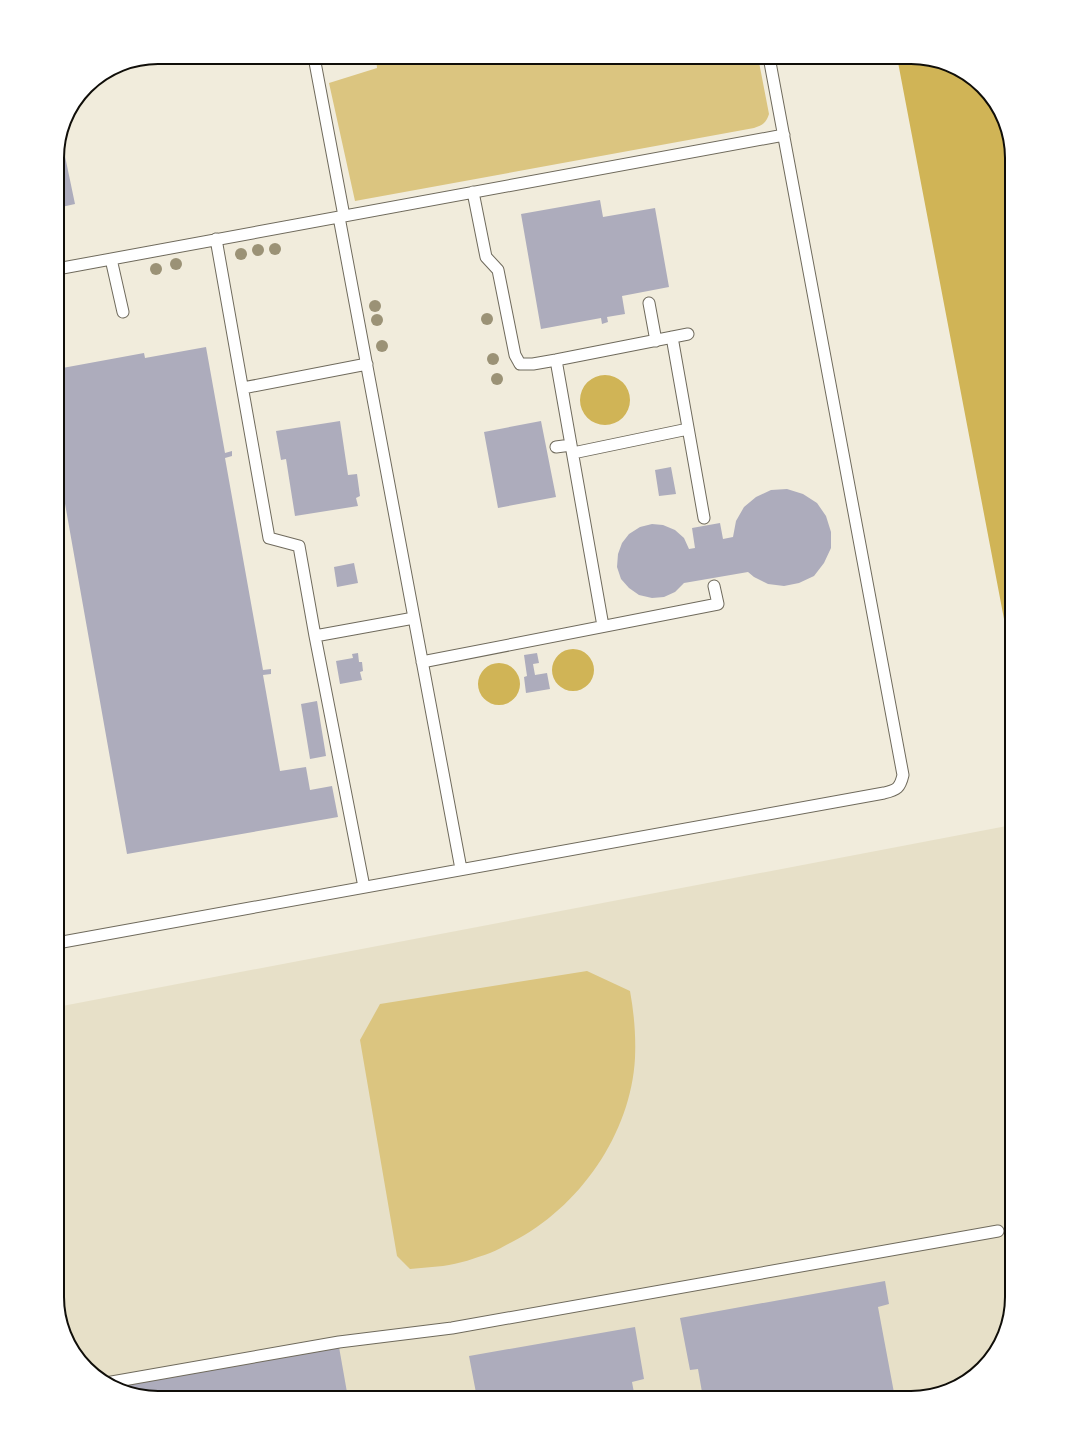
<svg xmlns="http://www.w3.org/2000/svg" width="1069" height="1455" font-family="'DM Sans',sans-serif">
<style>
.built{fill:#e7e0c8}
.green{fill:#dbc580}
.water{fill:#d0b456}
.building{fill:#adacbc}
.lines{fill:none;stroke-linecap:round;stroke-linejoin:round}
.lane-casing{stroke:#6f6a5c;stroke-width:13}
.lane{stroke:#fff;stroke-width:11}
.tree{fill:#9b9276}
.rim{fill:none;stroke:#100e09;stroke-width:2}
</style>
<rect width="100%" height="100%" fill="#f1ecdc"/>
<path class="built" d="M 1012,825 L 1012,1297 L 998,1348 L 962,1384 L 911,1398 L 152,1398 L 107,1384 L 71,1348 L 57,1297 L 57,1007 Z"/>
<path class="green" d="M 376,57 L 758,57 L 769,114 C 766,123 763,125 754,128 L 355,201 L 329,83 L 377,68 Z
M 587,971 L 630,991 C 634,1013 636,1035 635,1058 C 631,1134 579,1208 512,1242 C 505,1245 498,1250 490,1253 C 476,1258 459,1264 443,1266 C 432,1267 421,1268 410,1269 L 397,1256 L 360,1040 L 380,1004 Z"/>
<path class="water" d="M 897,57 L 917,57 L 962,71 L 998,107 L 1012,158 L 1012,661 Z
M580 400a25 25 0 1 1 50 0a25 25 0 1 1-50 0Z
M552 670a21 21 0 1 1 42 0a21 21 0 1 1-42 0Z
M478 684a21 21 0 1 1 42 0a21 21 0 1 1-42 0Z"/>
<path class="building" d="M 61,137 L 75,204 L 57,208 L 57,151 Z
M 600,200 L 603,217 L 655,208 L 669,287 L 622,296 L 625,314 L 607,317 L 608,322 L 602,324 L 601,318 L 541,329 L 521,214 Z
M 206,347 L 225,453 L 232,451 L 232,456 L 225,458 L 263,670 L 271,669 L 271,674 L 263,675 L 280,771 L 306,767 L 310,790 L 332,786 L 338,817 L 127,854 L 64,498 L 58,499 L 57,494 L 57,477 L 58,476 L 57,469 L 57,369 L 144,353 L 145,358 Z
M 340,421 L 348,475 L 357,474 L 360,496 L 356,498 L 358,506 L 295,516 L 286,459 L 281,460 L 276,431 Z
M 541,421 L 556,497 L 498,508 L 484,432 Z
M 671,467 L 676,494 L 659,496 L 655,470 Z
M 787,489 L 803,494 L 817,503 L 826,516 L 831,532 L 831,548 L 824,563 L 814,576 L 799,583 L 784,586 L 768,584 L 754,577 L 748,572 L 684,583 L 675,592 L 664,597 L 652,598 L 639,595 L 629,588 L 621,579 L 617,567 L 618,554 L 622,543 L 629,534 L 640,527 L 652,524 L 663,525 L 675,530 L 684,538 L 689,549 L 695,548 L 692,528 L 720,523 L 723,539 L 733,537 L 736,521 L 744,507 L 756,497 L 771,490 Z
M 354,563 L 358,583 L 337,587 L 334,567 Z
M 358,653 L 359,662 L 362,662 L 363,671 L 360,672 L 362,680 L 340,684 L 336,661 L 353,658 L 352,654 Z
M 537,653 L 539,663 L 533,664 L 535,675 L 547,673 L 550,689 L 526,693 L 524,677 L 527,676 L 524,655 Z
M 317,701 L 326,756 L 310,759 L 301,704 Z
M 885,1281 L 889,1304 L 878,1307 L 895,1398 L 703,1398 L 698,1369 L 690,1370 L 680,1318 Z
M 635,1327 L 644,1379 L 632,1382 L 635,1398 L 477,1398 L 469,1356 Z
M 339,1347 L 348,1398 L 152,1398 L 114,1386 Z"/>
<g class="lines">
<g class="lane-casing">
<path id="lane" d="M 314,57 L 344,216
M 473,192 L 486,257 L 498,270 L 515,355 L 520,364 L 533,364 L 556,360 L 688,334
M 339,217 L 461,869
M 216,239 L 269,538 L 299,546 L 315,636 L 414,618
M 111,259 L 123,312
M 57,269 L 784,135
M 649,303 L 656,341
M 672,337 L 704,518
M 556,360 L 603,626
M 243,388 L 367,364
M 556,447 L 571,445
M 573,453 L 688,429
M 315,636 L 364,887
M 422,662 L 718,604 L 714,586
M 57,943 L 884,793 C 897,790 900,788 903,775 L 769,57
M 106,1383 L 339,1342 L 452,1328 L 998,1231"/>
</g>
<use href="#lane" class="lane"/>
</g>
<g class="tree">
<circle cx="275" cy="249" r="6"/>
<circle cx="258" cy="250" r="6"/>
<circle cx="241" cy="254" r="6"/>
<circle cx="176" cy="264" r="6"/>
<circle cx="156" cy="269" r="6"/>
<circle cx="375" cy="306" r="6"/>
<circle cx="487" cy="319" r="6"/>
<circle cx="377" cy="320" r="6"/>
<circle cx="382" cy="346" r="6"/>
<circle cx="493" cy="359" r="6"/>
<circle cx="497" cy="379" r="6"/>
</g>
<path d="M0 0H1069V1455H0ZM158 64H911A94 94 0 0 1 1005 158V1297A94 94 0 0 1 911 1391H158A94 94 0 0 1 64 1297V158A94 94 0 0 1 158 64Z" fill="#fff" fill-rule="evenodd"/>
<path class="rim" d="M158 64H911A94 94 0 0 1 1005 158V1297A94 94 0 0 1 911 1391H158A94 94 0 0 1 64 1297V158A94 94 0 0 1 158 64Z"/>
</svg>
